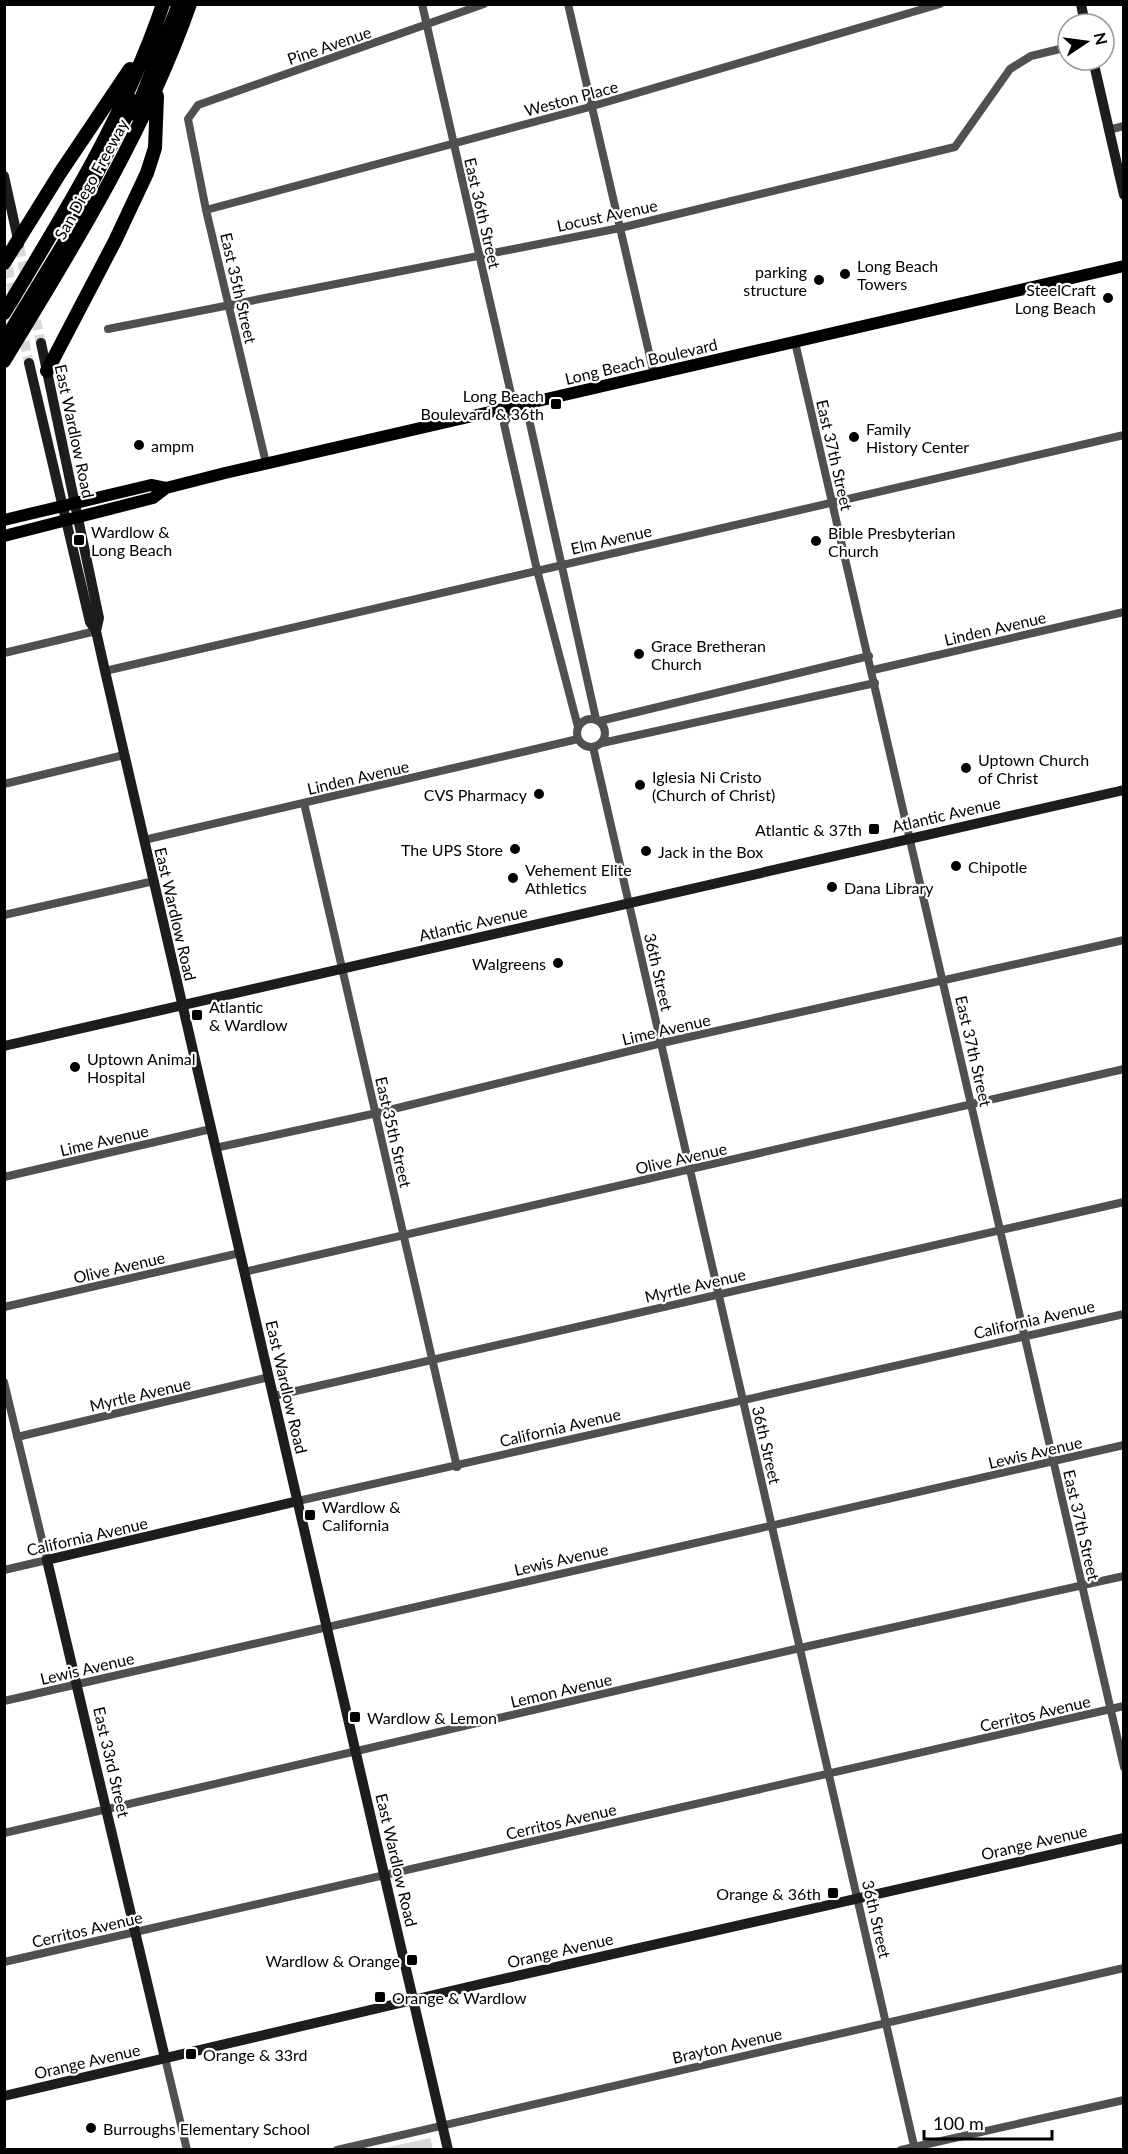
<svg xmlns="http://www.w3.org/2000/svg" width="1128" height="2154" font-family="Lato,sans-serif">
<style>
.green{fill:#d7d7d7}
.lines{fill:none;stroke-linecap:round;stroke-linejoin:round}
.secondary-tunnel{stroke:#d9d9d9;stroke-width:10;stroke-dasharray:10 5;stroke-linecap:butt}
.street{stroke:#505050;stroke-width:8}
.secondary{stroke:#1d1d1d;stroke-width:10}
.primary{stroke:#000;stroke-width:12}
.highway{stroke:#000;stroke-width:14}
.poi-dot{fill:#000;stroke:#fff;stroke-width:2}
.labels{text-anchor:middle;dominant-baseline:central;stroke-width:4.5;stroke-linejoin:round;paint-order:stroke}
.street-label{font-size:16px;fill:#000;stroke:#fff}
.poi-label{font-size:16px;fill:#000;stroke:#fff;text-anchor:start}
</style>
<rect width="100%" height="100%" fill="#fff"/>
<path class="green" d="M 430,2138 L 433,2149 L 380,2149 Z"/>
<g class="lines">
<path class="secondary-tunnel" d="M 19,247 L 41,343
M 8,268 L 29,363"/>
<path class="street" d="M 422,4 L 514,407 L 529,419 L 596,719
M 568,4 L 654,374
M 1108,130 L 1124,126
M 206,210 L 586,108 L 940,4
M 108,329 L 620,228 L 955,147 L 1010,69 L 1031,56 L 1068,47
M 795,342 L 1124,1767
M 514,407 L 504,424 L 537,570 L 578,727
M 266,463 L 206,210 L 188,119 L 198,105 L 484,4
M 4,653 L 96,631
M 873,670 L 1124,612
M 105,671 L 1124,435
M577 733a14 14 0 1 1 28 0a14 14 0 1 1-28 0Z
M 600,721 L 869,656
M 602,743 L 875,683
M 593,747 L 915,2150
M 4,784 L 124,755
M 304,803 L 457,1467
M 144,840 L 578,739
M 4,915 L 154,881
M 215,1148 L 377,1113 L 662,1043 L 1124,940
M 4,1177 L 211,1129
M 244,1272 L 1124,1069
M 4,1307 L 240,1253
M 4,1382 L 47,1560 L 4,1570
M 274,1396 L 1124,1202
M 17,1437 L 269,1377
M 298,1501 L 1124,1314
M 4,1701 L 1124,1445
M 4,1833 L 800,1648 L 1124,1576
M 4,1962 L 1124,1706
M 165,2058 L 187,2150
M 337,2150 L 1124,1968
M 901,2150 L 1124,2100"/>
<path class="secondary" d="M 1081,4 L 1085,24
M 1093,60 L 1124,195
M 4,176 L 19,244
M 41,343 L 99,618 L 96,631 L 105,671 L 448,2150
M 29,363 L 90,622 L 96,631
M 4,1046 L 1124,790
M 165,2058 L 47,1560 L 298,1501
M 4,2096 L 485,1983 L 1124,1838"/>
<path class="primary" d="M 4,520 L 151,485 L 166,488
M 4,536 L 153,498 L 166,488 L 225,473 L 1124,266"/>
<path class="highway" d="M 135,114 L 179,4
M 81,204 L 134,101
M 4,263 L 60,173 L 130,69
M 4,313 C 64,214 126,114 163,4
M 4,342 L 92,197
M 4,361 C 74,246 145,132 190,4
M 47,371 L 115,241 L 147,173 L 155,148 L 157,96"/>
</g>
<g class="poi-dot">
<circle cx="845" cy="274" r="6"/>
<circle cx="819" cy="280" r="6"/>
<circle cx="1108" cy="298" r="6"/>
<rect x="550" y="398" width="12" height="12" rx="3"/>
<circle cx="854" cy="437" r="6"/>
<circle cx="139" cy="445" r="6"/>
<rect x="73" y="534" width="12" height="12" rx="3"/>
<circle cx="816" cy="541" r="6"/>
<circle cx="639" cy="654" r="6"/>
<circle cx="966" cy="768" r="6"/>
<circle cx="640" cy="785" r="6"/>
<circle cx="539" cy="794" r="6"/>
<rect x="868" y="823" width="12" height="12" rx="3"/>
<circle cx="515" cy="849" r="6"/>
<circle cx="646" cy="851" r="6"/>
<circle cx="956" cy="866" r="6"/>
<circle cx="513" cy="878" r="6"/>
<circle cx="832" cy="887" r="6"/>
<circle cx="558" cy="963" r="6"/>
<rect x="191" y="1009" width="12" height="12" rx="3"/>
<circle cx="75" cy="1067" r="6"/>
<rect x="304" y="1509" width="12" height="12" rx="3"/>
<rect x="349" y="1711" width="12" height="12" rx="3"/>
<rect x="827" y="1887" width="12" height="12" rx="3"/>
<rect x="406" y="1954" width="12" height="12" rx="3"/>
<rect x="374" y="1991" width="12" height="12" rx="3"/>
<rect x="185" y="2048" width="12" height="12" rx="3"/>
<circle cx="91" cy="2128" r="6"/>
</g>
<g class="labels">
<g class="street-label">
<text transform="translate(329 45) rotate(-19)">Pine Avenue</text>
<text transform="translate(571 98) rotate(-15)">Weston Place</text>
<text transform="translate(91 179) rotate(-61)">San Diego Freeway</text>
<text transform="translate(483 213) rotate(77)">East 36th Street</text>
<text transform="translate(607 215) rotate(-12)">Locust Avenue</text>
<text transform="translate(239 288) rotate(77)">East 35th Street</text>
<text transform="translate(641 361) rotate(-13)">Long Beach Boulevard</text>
<text transform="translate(75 431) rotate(78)">East Wardlow Road</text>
<text transform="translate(835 455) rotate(77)">East 37th Street</text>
<text transform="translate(611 539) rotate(-13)">Elm Avenue</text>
<text transform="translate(995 628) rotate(-13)">Linden Avenue</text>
<text transform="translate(358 777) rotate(-13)">Linden Avenue</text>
<text transform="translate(946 814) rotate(-13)">Atlantic Avenue</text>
<text transform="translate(176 914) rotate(77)">East Wardlow Road</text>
<text transform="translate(473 923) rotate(-13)">Atlantic Avenue</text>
<text transform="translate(659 972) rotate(77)">36th Street</text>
<text transform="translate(666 1029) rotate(-13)">Lime Avenue</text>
<text transform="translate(974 1051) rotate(77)">East 37th Street</text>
<text transform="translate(394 1132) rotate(77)">East 35th Street</text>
<text transform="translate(104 1140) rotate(-13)">Lime Avenue</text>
<text transform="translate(681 1158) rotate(-13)">Olive Avenue</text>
<text transform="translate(119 1267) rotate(-13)">Olive Avenue</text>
<text transform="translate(695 1285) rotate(-13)">Myrtle Avenue</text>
<text transform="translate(1034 1319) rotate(-13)">California Avenue</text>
<text transform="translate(287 1387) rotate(77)">East Wardlow Road</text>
<text transform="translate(140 1394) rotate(-13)">Myrtle Avenue</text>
<text transform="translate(560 1427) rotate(-13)">California Avenue</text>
<text transform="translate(767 1445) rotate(77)">36th Street</text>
<text transform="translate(1035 1452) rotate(-13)">Lewis Avenue</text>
<text transform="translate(1082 1525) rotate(77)">East 37th Street</text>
<text transform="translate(87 1536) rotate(-13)">California Avenue</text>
<text transform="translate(561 1559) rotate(-13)">Lewis Avenue</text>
<text transform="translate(87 1668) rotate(-13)">Lewis Avenue</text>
<text transform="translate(561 1690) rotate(-13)">Lemon Avenue</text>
<text transform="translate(1035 1713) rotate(-13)">Cerritos Avenue</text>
<text transform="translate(112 1762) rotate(77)">East 33rd Street</text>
<text transform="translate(561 1821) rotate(-13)">Cerritos Avenue</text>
<text transform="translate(1034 1842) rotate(-13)">Orange Avenue</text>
<text transform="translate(397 1860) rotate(77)">East Wardlow Road</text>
<text transform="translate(877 1919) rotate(77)">36th Street</text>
<text transform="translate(87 1929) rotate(-13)">Cerritos Avenue</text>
<text transform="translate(560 1950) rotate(-13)">Orange Avenue</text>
<text transform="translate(727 2045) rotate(-13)">Brayton Avenue</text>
<text transform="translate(87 2061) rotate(-13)">Orange Avenue</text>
</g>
<g class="poi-label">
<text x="857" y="265">Long Beach<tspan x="857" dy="18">Towers</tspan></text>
<text x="807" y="271" text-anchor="end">parking<tspan x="807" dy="18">structure</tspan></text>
<text x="1096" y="289" text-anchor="end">SteelCraft<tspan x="1096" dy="18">Long Beach</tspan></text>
<text x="544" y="395" text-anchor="end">Long Beach<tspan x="544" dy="18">Boulevard &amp; 36th</tspan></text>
<text x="866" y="428">Family<tspan x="866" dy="18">History Center</tspan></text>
<text x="151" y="445">ampm</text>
<text x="91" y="531">Wardlow &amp;<tspan x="91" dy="18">Long Beach</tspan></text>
<text x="828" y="532">Bible Presbyterian<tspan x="828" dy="18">Church</tspan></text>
<text x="651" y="645">Grace Bretheran<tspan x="651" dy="18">Church</tspan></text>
<text x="978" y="759">Uptown Church<tspan x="978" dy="18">of Christ</tspan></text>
<text x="652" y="776">Iglesia Ni Cristo<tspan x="652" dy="18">(Church of Christ)</tspan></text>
<text x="527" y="794" text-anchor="end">CVS Pharmacy</text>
<text x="862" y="829" text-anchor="end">Atlantic &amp; 37th</text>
<text x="503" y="849" text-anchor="end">The UPS Store</text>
<text x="658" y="851">Jack in the Box</text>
<text x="968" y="866">Chipotle</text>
<text x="525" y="869">Vehement Elite<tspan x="525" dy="18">Athletics</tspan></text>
<text x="844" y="887">Dana Library</text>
<text x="546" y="963" text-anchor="end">Walgreens</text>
<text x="209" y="1006">Atlantic<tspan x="209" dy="18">&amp; Wardlow</tspan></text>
<text x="87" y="1058">Uptown Animal<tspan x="87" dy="18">Hospital</tspan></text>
<text x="322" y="1506">Wardlow &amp;<tspan x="322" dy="18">California</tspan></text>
<text x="367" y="1717">Wardlow &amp; Lemon</text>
<text x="821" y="1893" text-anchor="end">Orange &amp; 36th</text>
<text x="400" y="1960" text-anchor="end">Wardlow &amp; Orange</text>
<text x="392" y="1997">Orange &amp; Wardlow</text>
<text x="203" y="2054">Orange &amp; 33rd</text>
<text x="103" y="2128">Burroughs Elementary School</text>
</g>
</g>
<rect width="1128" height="2154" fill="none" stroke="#000000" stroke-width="12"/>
<g transform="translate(1086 42) rotate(77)"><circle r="28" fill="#ffffff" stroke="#999999" stroke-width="1.5"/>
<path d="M0-4.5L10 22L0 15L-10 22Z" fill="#000000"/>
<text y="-9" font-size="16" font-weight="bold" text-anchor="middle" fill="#000000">N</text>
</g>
<path d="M924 2130v9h128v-9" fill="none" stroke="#000000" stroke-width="3"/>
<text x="933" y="2130" font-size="18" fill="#000000" stroke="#ffffff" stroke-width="4.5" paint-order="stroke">100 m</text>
</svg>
